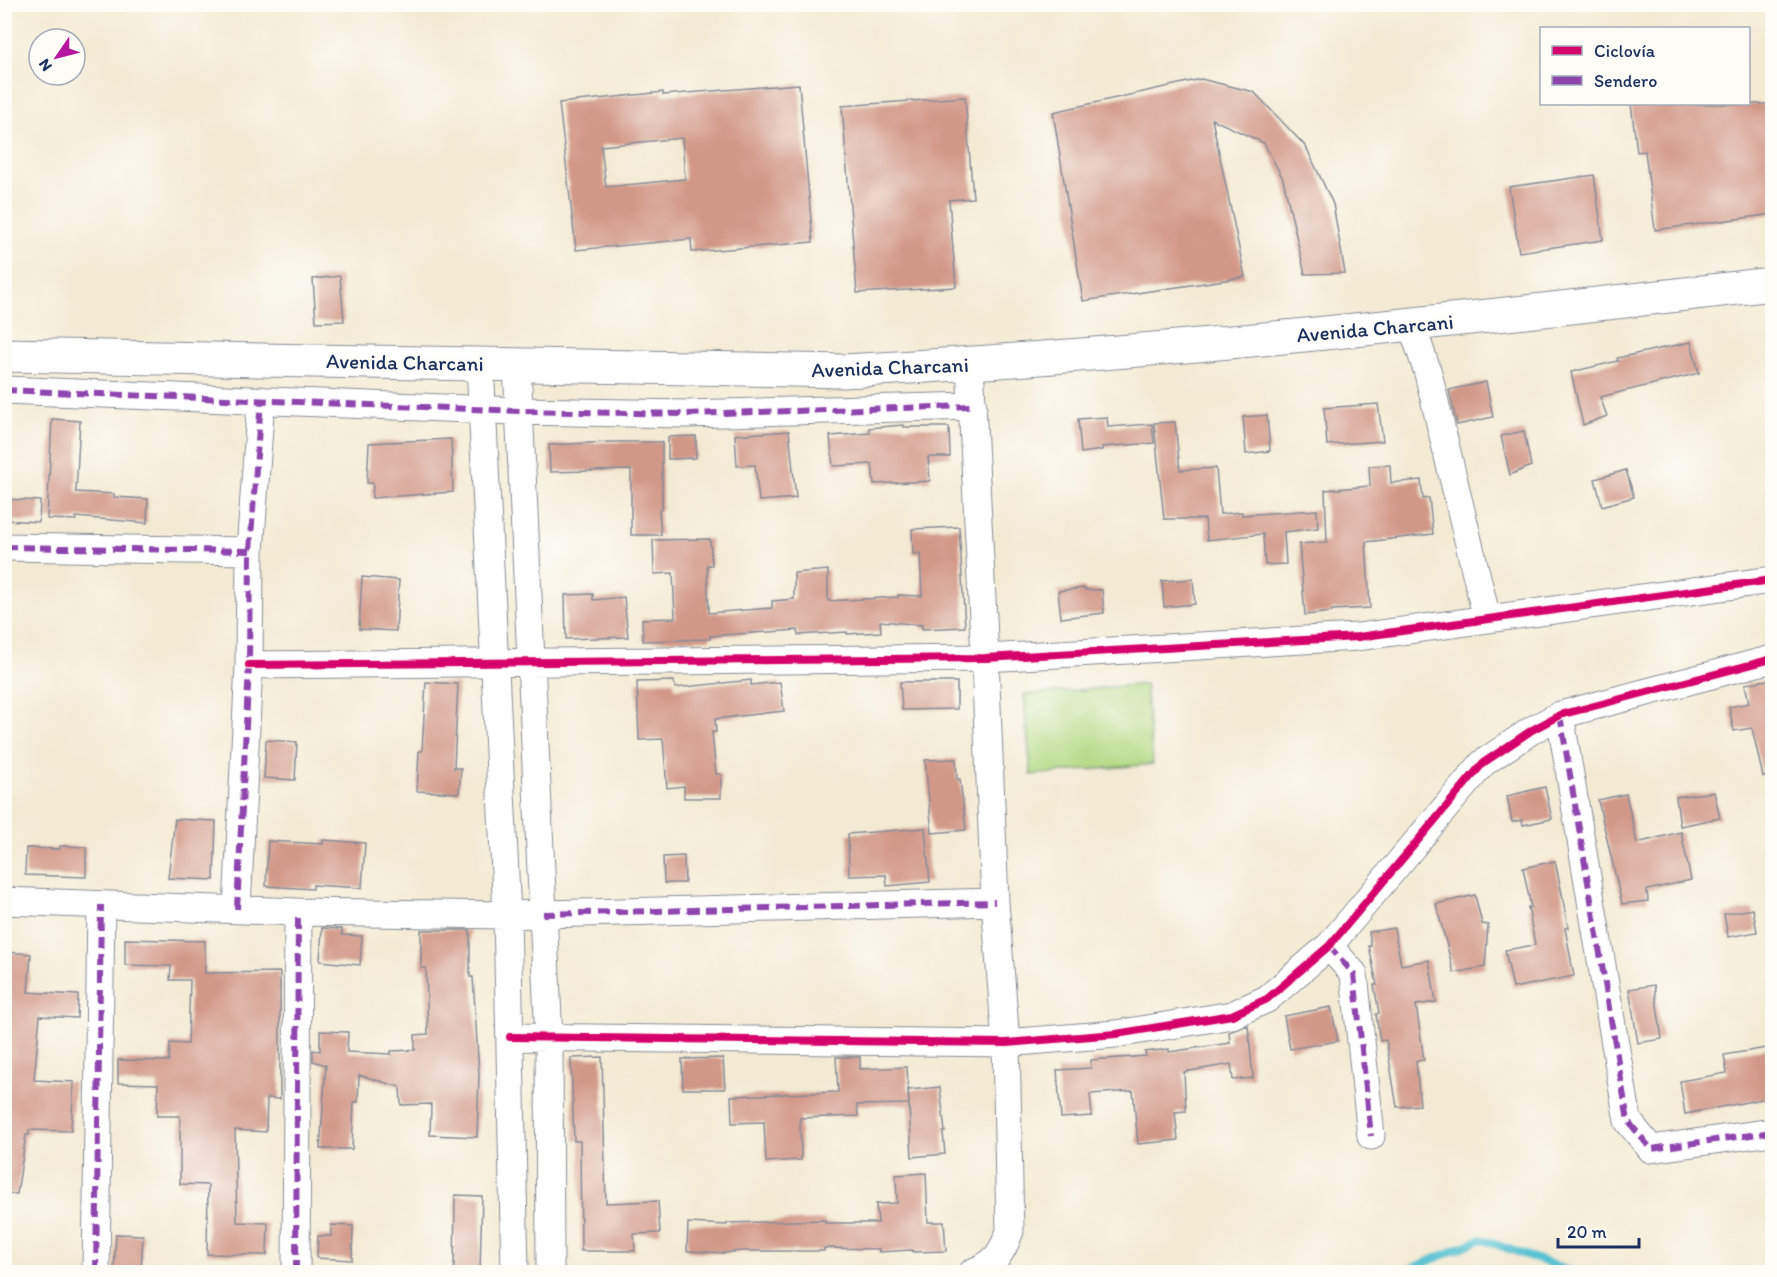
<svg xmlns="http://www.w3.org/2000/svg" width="1777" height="1277" font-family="Itim,sans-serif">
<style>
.green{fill:#b2d983;stroke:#668470;stroke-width:1.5}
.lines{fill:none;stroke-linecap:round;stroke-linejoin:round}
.stream{stroke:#57c1d2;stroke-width:8}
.building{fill:#d29887;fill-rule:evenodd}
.minor-casing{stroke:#878c98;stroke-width:29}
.major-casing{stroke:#878c98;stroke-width:35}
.minor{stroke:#fff;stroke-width:27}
.major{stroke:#fff;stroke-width:33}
.quiet{stroke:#8e44ad;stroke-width:6;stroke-dasharray:12 6;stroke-linecap:butt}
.cycleway-casing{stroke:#fdfcf7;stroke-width:11}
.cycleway{stroke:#d6006c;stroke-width:8}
.labels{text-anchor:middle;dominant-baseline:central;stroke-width:5;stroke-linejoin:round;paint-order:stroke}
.street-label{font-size:21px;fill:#1b2f5e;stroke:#fdfcf7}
</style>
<rect width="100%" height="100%" fill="#fdfcf7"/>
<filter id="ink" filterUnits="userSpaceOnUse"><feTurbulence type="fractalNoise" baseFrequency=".0167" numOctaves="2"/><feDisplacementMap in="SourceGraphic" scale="12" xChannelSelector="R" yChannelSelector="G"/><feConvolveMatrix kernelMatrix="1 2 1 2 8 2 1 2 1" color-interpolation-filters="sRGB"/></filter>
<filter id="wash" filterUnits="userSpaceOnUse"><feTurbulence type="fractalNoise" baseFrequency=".008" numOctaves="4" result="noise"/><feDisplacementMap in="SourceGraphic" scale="24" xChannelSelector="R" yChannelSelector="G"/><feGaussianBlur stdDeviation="1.35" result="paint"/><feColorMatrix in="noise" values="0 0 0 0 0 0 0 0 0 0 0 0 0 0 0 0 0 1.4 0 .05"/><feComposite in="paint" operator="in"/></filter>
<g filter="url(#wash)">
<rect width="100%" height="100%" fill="#f3ead3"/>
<path class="green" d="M 1145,684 L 1153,764 L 1031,775 L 1024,695 Z"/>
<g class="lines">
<path class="stream" d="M 1403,1272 L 1481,1239 L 1573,1272"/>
</g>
<g id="blocks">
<path class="building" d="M 1201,79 L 1254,92 L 1306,147 L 1333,204 L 1345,273 L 1305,274 L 1283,179 L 1264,143 L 1212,119 L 1245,277 L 1083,301 L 1053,112 Z
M 799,84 L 813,242 L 692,252 L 691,239 L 576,250 L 559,103 L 663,92 L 663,95 ZM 682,138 L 685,179 L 606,187 L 601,146 Z
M 965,97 L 973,198 L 949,200 L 956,287 L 857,293 L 842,106 Z
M 1631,104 L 1773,104 L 1773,214 L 1655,230 L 1645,151 L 1637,152 Z
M 1594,175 L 1603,240 L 1519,252 L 1509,187 Z
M 340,276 L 344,321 L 316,322 L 313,279 Z
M 1691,342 L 1699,373 L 1600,397 L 1607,416 L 1583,425 L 1571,372 L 1618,361 L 1617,358 Z
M 1486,382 L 1493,417 L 1457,425 L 1449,390 Z
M 1378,404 L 1383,441 L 1327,445 L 1324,408 Z
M 1267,415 L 1270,451 L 1246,454 L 1243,417 Z
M 1107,417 L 1108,427 L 1152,424 L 1154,443 L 1102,447 L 1102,450 L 1081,453 L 1078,419 Z
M 52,419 L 80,421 L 76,492 L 114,494 L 114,497 L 148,499 L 147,523 L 76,517 L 76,520 L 47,519 Z
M 1175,422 L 1180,470 L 1216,468 L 1220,514 L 1242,512 L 1242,515 L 1317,510 L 1318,528 L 1284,532 L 1286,564 L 1265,565 L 1263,534 L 1207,540 L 1205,519 L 1164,519 L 1154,423 Z
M 903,425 L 903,427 L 949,427 L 950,457 L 928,457 L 930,481 L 874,484 L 872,464 L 833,466 L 830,436 L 870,433 L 869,428 Z
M 789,431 L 796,498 L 759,501 L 755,465 L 737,466 L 735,435 Z
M 1524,431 L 1531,466 L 1510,475 L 1501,436 Z
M 696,436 L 696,458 L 668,459 L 668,437 Z
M 451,439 L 453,492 L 372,498 L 373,483 L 367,483 L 369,443 Z
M 610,442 L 662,442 L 662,509 L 659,510 L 661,535 L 631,535 L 631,470 L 550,472 L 549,445 Z
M 1390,465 L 1391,483 L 1421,480 L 1423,499 L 1429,498 L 1433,534 L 1366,542 L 1370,608 L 1332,610 L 1332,612 L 1305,615 L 1299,544 L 1327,542 L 1325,490 L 1370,486 L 1369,466 Z
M 1626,470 L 1634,497 L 1602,506 L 1595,479 Z
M 4,499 L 40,501 L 39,522 L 4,520 Z
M 959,527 L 965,627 L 922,629 L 922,625 L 880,621 L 881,632 L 847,634 L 847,632 L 798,635 L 797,630 L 710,636 L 710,639 L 643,641 L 642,619 L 675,618 L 673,573 L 654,574 L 653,540 L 710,539 L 712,565 L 707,565 L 709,613 L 772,608 L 772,601 L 794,599 L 794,573 L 828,570 L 828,601 L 898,597 L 898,595 L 922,596 L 920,553 L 913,554 L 912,529 Z
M 362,577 L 399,580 L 396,631 L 359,629 Z
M 1193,579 L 1195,604 L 1164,607 L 1162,581 Z
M 1085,588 L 1085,590 L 1102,590 L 1104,613 L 1061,618 L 1058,591 Z
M 593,594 L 593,600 L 624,597 L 628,637 L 566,639 L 565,595 Z
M 1773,679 L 1773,776 L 1763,777 L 1752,728 L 1734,731 L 1729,707 L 1749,703 L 1745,684 Z
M 751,680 L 751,685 L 780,682 L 784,711 L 715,719 L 716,732 L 712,732 L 716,774 L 721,774 L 721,798 L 684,798 L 684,786 L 667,788 L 663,739 L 639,740 L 637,682 L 674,681 L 675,688 Z
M 426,682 L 458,684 L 454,768 L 461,768 L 459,793 L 417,791 L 419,751 L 422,751 Z
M 900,682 L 957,682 L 957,709 L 902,710 Z
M 266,740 L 297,742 L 295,780 L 264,778 Z
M 956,759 L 957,779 L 960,779 L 966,830 L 932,833 L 925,760 Z
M 1545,787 L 1552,819 L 1523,825 L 1522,820 L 1512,822 L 1507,796 Z
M 1714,792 L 1720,818 L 1680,826 L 1676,797 Z
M 1626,794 L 1637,843 L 1681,832 L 1691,880 L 1647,890 L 1648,901 L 1622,904 L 1598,800 Z
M 175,819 L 216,821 L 214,880 L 168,878 Z
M 925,828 L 930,882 L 887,886 L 886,875 L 849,876 L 848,834 Z
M 323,840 L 365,843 L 362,888 L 313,885 L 313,889 L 266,886 L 268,841 L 323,844 Z
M 60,846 L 86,847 L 86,877 L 25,875 L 26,848 L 60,849 Z
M 684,856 L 685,883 L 664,883 L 663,857 Z
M 1555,861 L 1562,894 L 1568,928 L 1565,928 L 1574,976 L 1513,988 L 1505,950 L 1535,945 L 1528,907 L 1531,907 L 1523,868 Z
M 1475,895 L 1482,924 L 1488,925 L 1485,967 L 1454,973 L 1436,904 Z
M 1753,909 L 1757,932 L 1728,937 L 1724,914 Z
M 322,928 L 342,929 L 342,935 L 362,936 L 360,965 L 320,961 Z
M 1394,928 L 1401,965 L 1429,960 L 1436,1002 L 1416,1005 L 1424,1060 L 1416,1061 L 1420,1105 L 1397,1107 L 1386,1040 L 1380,1041 L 1376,1014 L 1379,1013 L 1374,985 L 1377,985 L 1369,946 L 1371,946 L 1369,932 Z
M 421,930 L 470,930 L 470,977 L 473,977 L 479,1074 L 477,1137 L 430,1135 L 431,1104 L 401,1105 L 400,1087 L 359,1075 L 358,1102 L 354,1102 L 352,1149 L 320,1149 L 326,1065 L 313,1061 L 313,1050 L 320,1051 L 320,1031 L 348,1032 L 347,1052 L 391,1054 L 391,1051 L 415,1050 L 415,1035 L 428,1034 L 426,968 L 421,968 Z
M 125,939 L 205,941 L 205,973 L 280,972 L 280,1099 L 267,1098 L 266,1132 L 235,1130 L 237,1222 L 268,1223 L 267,1255 L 207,1254 L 208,1185 L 180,1184 L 180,1116 L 157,1116 L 158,1084 L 118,1083 L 118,1060 L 169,1061 L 170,1043 L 188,1044 L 190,980 L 170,980 L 171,966 L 125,965 Z
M 4,952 L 31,954 L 28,992 L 78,995 L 77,1018 L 40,1016 L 34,1080 L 74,1082 L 71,1131 L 29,1130 L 29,1135 L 26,1135 L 17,1194 L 4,1193 L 7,1104 L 4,1104 Z
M 1654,985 L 1662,1039 L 1638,1043 L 1629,989 Z
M 1331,1007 L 1338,1041 L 1290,1049 L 1284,1016 Z
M 1248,1025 L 1253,1078 L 1233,1080 L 1231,1064 L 1184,1072 L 1186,1111 L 1175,1112 L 1178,1140 L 1138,1144 L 1133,1091 L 1090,1094 L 1092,1116 L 1061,1118 L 1057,1070 L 1091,1068 L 1091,1060 L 1146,1056 L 1145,1052 L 1169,1049 L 1169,1052 L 1230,1043 L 1229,1032 Z
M 1773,1047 L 1773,1097 L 1685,1114 L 1680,1081 L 1727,1073 L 1724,1055 Z
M 602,1057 L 606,1203 L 658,1201 L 660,1233 L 634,1234 L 635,1251 L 581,1251 L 580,1141 L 574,1141 L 571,1058 Z
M 836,1057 L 860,1057 L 860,1069 L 907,1067 L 909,1104 L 857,1105 L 858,1116 L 800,1118 L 801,1160 L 766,1162 L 764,1122 L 732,1123 L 731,1096 L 838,1092 Z
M 723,1058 L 725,1089 L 683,1089 L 682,1059 Z
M 940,1087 L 945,1132 L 943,1132 L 945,1154 L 912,1157 L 908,1090 Z
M 926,1173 L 928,1222 L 944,1222 L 946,1251 L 913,1252 L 912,1250 L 879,1252 L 879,1249 L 824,1248 L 824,1251 L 741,1251 L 724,1253 L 687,1251 L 688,1223 L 727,1225 L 727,1223 L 825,1220 L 825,1223 L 878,1223 L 876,1204 L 897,1203 L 896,1175 Z
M 455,1195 L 482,1196 L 480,1272 L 454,1272 Z
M 331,1225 L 353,1226 L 352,1260 L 317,1258 L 318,1236 L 331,1236 Z
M 116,1234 L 143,1235 L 141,1272 L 114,1272 Z"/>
</g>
</g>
<g filter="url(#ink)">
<use href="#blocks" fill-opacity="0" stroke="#878c98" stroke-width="1.5"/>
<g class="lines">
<g class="minor-casing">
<path id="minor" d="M 1412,326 L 1428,373 L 1487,619
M 480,363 L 507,915 L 515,1272
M 970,364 L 985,658 L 995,902 L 1006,1043 L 1010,1231 C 1002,1253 996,1263 973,1272
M 517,365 L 549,1039 L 550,1272
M 4,390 L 519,411 L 686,414 L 973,406
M 4,547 L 250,551
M 249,665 L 985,658 L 1358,637 L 1772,580
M 1560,715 L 1628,1121 L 1651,1149 L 1772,1132
M 4,901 L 298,912 L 507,915 L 995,902
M 237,909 L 249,665 L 250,551 L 261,400
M 1329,946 L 1354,974 L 1371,1136
M 510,1037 L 1006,1043 L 1116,1034 L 1232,1015 L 1267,999 L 1329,946 L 1483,763 L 1532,730 L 1560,715 L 1772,659
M 96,1272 L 101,905
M 296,1272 L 298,912"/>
</g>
<g class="major-casing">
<path id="major" d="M 4,355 L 844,371 C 1154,354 1464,320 1772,284"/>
</g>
<use href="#minor" class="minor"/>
<use href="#major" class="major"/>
<path class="quiet" d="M 4,390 L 519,411 L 686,414 L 973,406
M 4,547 L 250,551
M 1560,715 L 1628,1121 L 1651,1149 L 1772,1132
M 237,909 L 249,665 L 250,551 L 261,400
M 543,914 L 995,902
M 1329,946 L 1354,974 L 1371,1136
M 96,1272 L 101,905
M 296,1272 L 298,912"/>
<g class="cycleway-casing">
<path id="cycleway" d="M 249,665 L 985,658 L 1358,637 L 1772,580
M 510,1037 L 1006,1043 L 1116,1034 L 1232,1015 L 1267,999 L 1329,946 L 1483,763 L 1532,730 L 1560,715 L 1772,659"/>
</g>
<use href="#cycleway" class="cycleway"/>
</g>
</g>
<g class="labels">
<g class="street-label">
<text transform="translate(1375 328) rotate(-5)">Avenida Charcani</text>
<text transform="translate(405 362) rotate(1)">Avenida Charcani</text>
<text transform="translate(890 367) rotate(-2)">Avenida Charcani</text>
</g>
</g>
<rect width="1777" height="1277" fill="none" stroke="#fdfcf7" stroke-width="24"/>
<rect x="1540" y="27" width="210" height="78" fill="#fdfcf7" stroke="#a3aaba" stroke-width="1.5"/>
<rect x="1552" y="46" width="30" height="9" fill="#d6006c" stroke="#a3aaba" stroke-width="1.5"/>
<text x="1594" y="57" font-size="18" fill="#1b2f5e">Ciclovía</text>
<rect x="1552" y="76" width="30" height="9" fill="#8e44ad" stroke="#a3aaba" stroke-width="1.5"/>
<text x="1594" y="87" font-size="18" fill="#1b2f5e">Sendero</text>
<g transform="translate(57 57) rotate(235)"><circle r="28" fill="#fdfcf7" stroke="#a3aaba" stroke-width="1.5"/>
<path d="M0-4.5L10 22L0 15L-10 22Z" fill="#b5179e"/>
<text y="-9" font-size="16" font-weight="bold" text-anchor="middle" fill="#1b2f5e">N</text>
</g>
<path d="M1558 1238v9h81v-9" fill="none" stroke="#1b2f5e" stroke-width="3"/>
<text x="1567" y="1238" font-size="18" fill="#1b2f5e" stroke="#fdfcf7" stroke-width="4.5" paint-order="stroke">20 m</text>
</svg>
